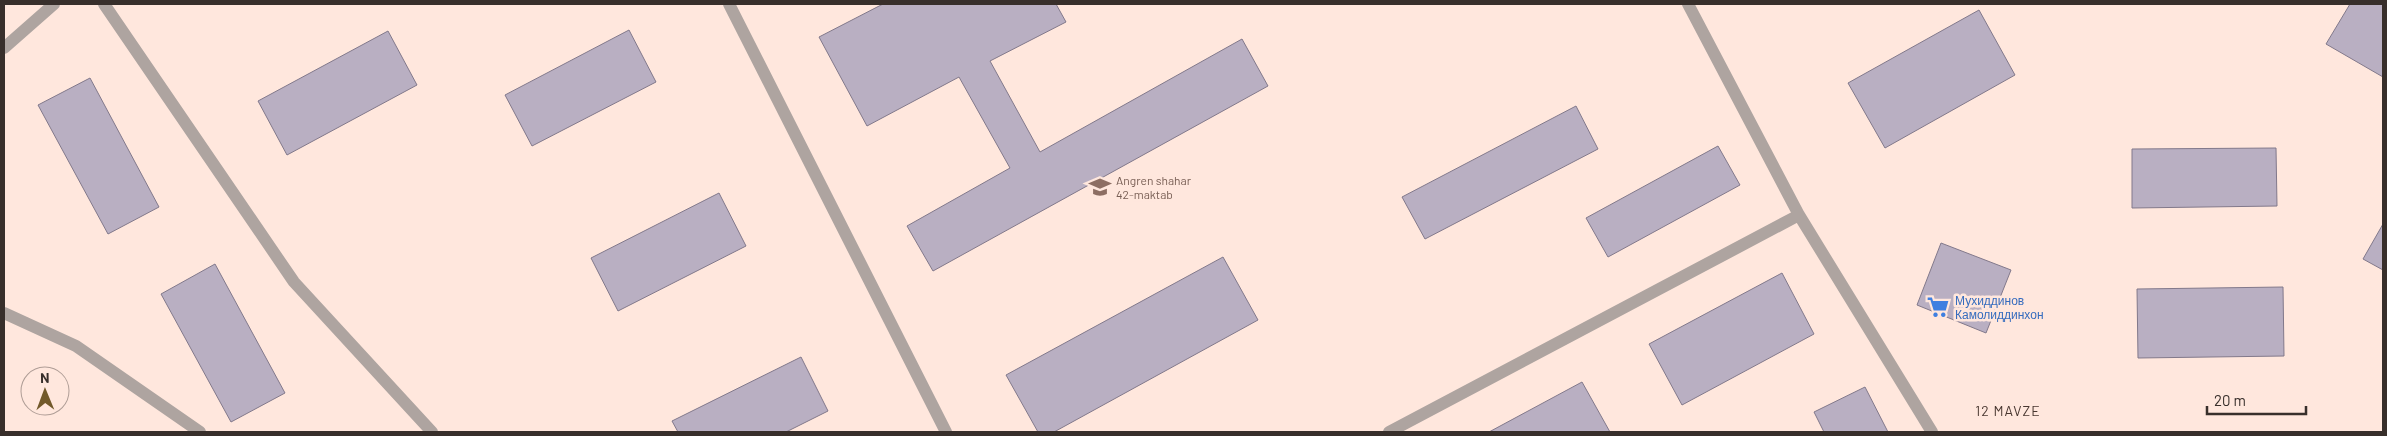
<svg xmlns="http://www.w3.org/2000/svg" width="2387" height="436" font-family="Barlow,sans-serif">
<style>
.building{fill:#b9afc2;stroke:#82798b}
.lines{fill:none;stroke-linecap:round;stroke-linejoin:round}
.minor{stroke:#aea4a0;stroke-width:12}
.labels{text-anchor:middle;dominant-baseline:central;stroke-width:5;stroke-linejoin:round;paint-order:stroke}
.education-label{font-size:12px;fill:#785e54;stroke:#ffe7dd;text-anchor:start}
.shop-label{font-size:12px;fill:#366cbe;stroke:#ffe7dd;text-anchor:start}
.neighbourhood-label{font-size:14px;letter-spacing:1px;fill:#48362f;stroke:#ffe7dd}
</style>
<rect width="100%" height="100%" fill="#ffe7dd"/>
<path class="building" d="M 883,4 L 1056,4 L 1066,22 L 990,61 L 1040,152 L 1242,39 L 1268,86 L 933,271 L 907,226 L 1010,168 L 959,77 L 867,126 L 819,37 Z
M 2350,4 L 2383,4 L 2383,77 L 2326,44 Z
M 1979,10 L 2015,75 L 1885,148 L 1848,83 Z
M 629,30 L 656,82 L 532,146 L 505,95 Z
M 388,31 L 417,85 L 287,155 L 258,101 Z
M 90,78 L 159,207 L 108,234 L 38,105 Z
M 1576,106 L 1598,149 L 1425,239 L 1402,197 Z
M 1718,146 L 1740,185 L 1608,257 L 1586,218 Z
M 2276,148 L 2277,206 L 2132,208 L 2132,149 Z
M 719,193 L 746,246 L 618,311 L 591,258 Z
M 2383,224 L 2383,270 L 2363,259 Z
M 1941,243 L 2011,270 L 1986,333 L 1917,305 Z
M 1223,257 L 1258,320 L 1054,432 L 1038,432 L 1006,375 Z
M 215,264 L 285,393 L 231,422 L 161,294 Z
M 1782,273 L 1814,334 L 1682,405 L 1649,344 Z
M 2283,287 L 2284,356 L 2138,358 L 2137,289 Z
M 801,357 L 828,411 L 786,432 L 678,432 L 672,421 Z
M 1582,382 L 1610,432 L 1489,432 Z
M 1865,387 L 1888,432 L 1824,432 L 1814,412 Z"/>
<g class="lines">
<path class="minor" d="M 104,4 L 294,282 L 432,432
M 729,4 L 946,432
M 1688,4 L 1799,215 L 1932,432
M 4,48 L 54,4
M 4,313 L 76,346 L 200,432
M 1389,432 L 1799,215"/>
</g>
<defs>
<g id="school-bare" transform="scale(1.725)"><path d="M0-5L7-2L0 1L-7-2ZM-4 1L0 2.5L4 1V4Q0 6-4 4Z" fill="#8d6e63" stroke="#ffe7dd" stroke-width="2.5" paint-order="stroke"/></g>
<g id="supermarket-bare" transform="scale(1.725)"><path d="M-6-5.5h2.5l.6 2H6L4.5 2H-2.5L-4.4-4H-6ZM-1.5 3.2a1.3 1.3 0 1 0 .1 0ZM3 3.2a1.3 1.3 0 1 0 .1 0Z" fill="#3f7fe0" stroke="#ffe7dd" stroke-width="2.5" paint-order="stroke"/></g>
</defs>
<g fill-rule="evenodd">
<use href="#school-bare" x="1100" y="187"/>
<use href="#supermarket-bare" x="1938" y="307"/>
</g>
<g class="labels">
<g class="education-label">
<text x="1116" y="180">Angren shahar<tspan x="1116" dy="14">42-maktab</tspan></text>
</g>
<g class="shop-label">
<text x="1955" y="300">Мухиддинов<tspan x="1955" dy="14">Камолиддинхон</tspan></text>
</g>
<g class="neighbourhood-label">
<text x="2008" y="410">12 MAVZE</text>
</g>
</g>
<rect width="2387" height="436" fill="none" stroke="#382f2b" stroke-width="10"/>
<g transform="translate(45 391) rotate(359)"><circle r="24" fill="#ffe7dd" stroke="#af9d96"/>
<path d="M0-4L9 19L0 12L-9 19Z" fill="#72592a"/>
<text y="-8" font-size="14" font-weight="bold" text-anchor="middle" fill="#382f2b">N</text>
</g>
<path d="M2207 406v8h99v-8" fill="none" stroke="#382f2b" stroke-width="2.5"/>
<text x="2214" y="406" font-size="15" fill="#382f2b" stroke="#ffe7dd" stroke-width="4" paint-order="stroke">20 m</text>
</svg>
